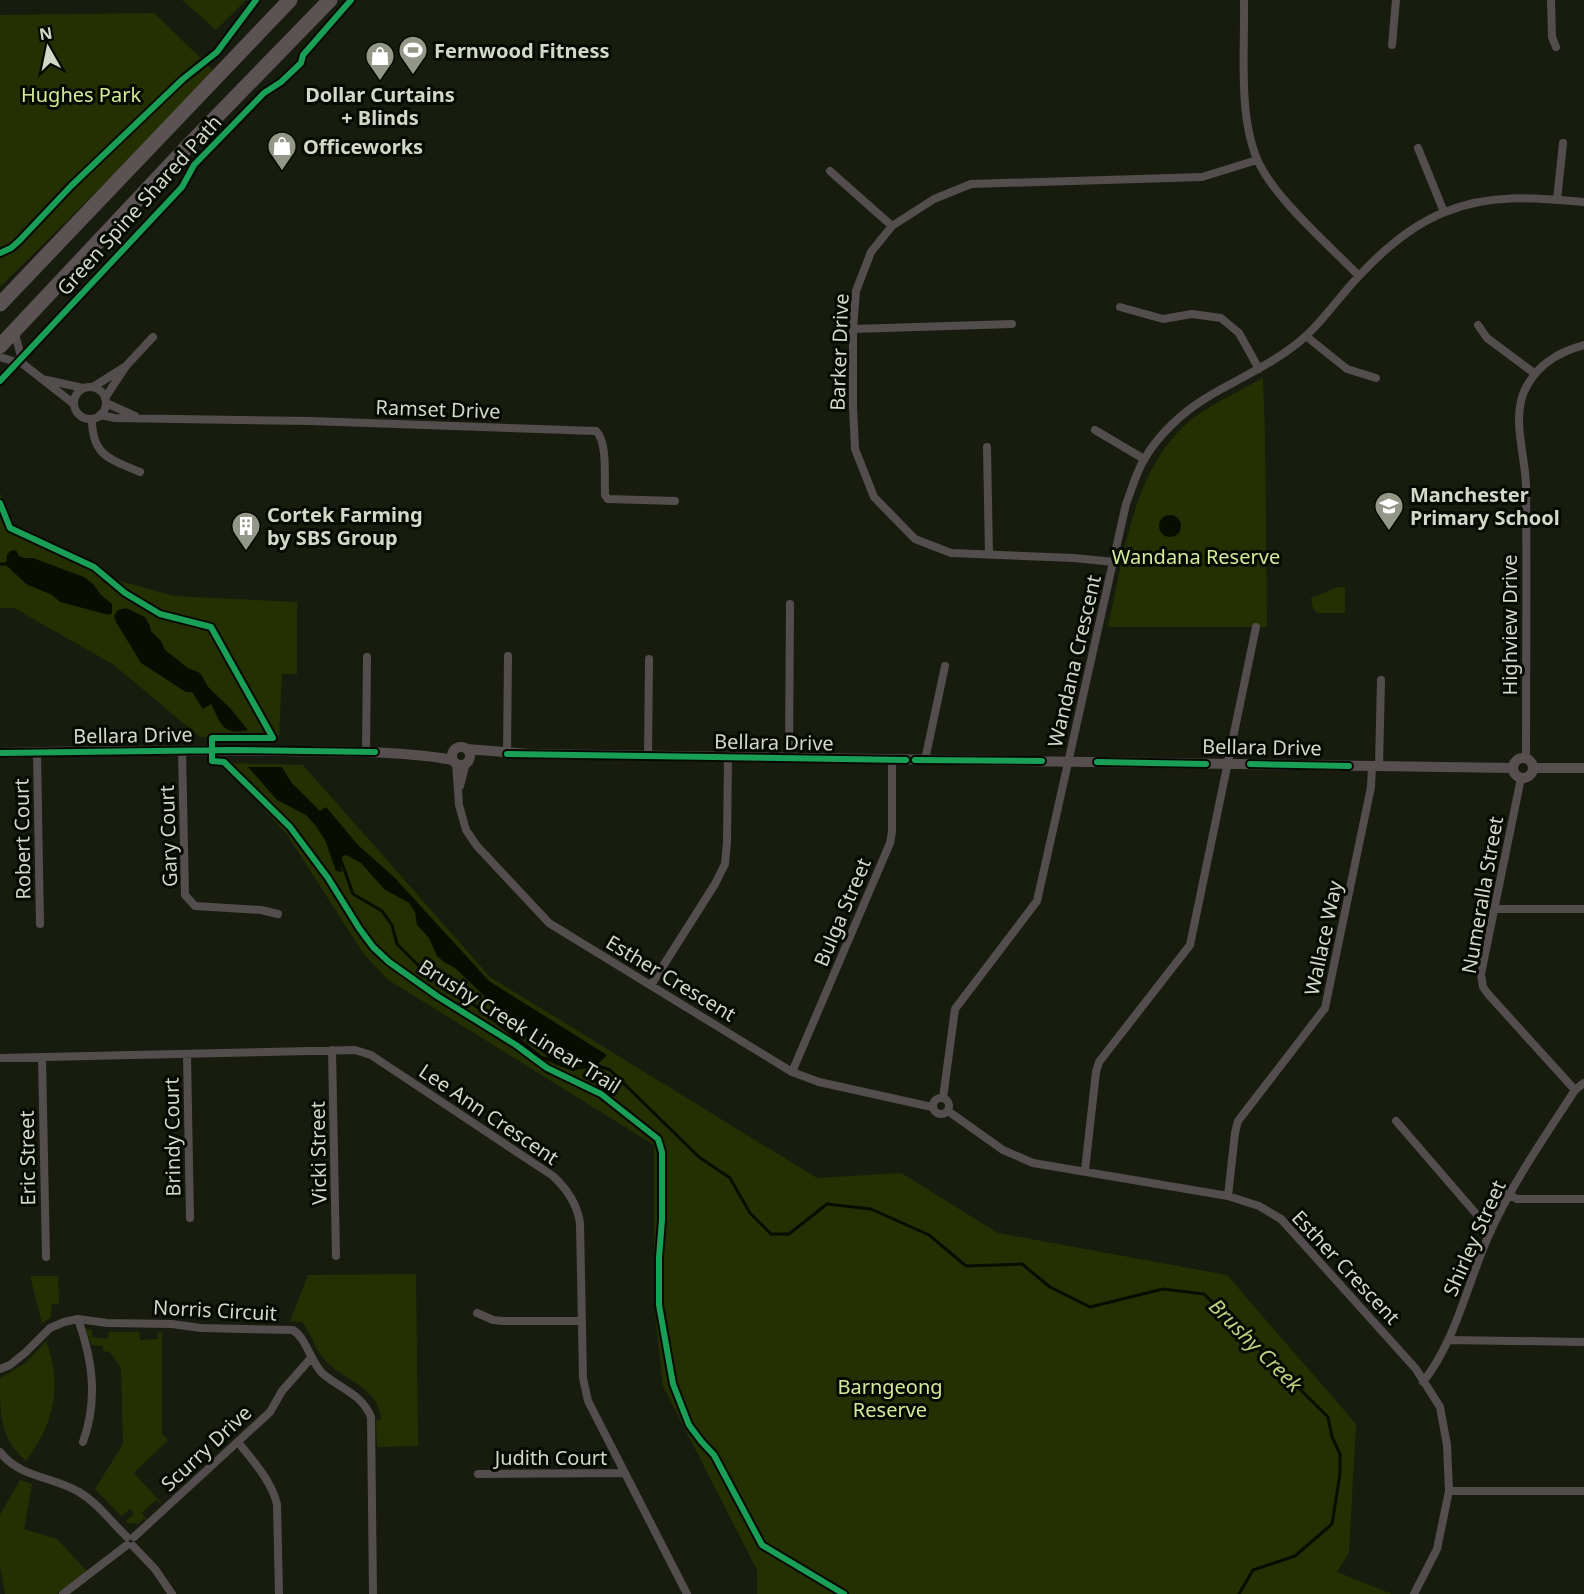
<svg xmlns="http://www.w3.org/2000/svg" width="1584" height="1594" font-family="'Noto Sans',sans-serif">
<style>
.green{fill:#253002}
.water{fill:#090d01}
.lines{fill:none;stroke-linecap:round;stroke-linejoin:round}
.stream{stroke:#090d01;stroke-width:3}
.street{stroke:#544d4e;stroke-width:8}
.secondary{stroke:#574e50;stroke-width:10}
.highway{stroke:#5a5253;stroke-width:15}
.cycleway-casing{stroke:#070a02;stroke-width:10}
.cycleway{stroke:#1a9f57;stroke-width:6}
.labels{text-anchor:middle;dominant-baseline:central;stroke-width:6;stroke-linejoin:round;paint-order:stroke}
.poi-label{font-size:20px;font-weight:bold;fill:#d3d9c9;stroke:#070a02;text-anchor:start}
.park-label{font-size:20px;fill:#d2eb98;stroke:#070a02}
.street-label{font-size:20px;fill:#d3d9c9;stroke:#070a02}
.water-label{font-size:21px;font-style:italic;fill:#bad280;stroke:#070a02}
</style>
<rect width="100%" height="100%" fill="#181c0e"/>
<path class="green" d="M 182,0 L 246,0 L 216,30 Z
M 154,13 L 216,73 L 0,287 L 0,15 Z
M 1263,378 L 1265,435 L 1267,627 L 1108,627 C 1124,556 1132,468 1192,419 C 1214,402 1238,392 1263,378 Z
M 0,493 L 13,526 L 84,558 L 113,579 L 174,596 L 297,602 L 297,674 L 282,674 L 279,737 L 200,737 L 114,665 L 14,608 L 0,608 Z
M 1338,587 L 1345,587 L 1345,613 L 1317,613 L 1313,608 L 1311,598 Z
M 223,763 L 303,765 L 490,977 L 817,1178 L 901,1173 L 998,1233 L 1227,1275 L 1356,1424 L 1349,1552 L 1337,1572 L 1392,1594 L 757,1594 L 757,1570 L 663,1386 L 654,1304 L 654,1145 L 387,979 L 363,953 L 288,836 Z
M 416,1274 L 418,1446 L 377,1447 L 376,1420 L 381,1420 C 379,1385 343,1382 323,1358 C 314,1347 311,1332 302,1322 L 290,1321 L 308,1275 Z
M 30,1276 L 58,1276 L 59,1304 L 52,1304 L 51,1317 L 42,1323 Z
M 86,1329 L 92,1330 L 92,1337 L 108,1339 L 109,1332 L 139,1332 L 140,1340 L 158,1339 L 158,1332 L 162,1332 L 162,1434 L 168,1440 L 134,1473 L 163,1505 L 156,1500 L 142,1513 L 147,1520 L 143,1519 L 138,1524 L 128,1523 L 126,1521 L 134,1514 L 130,1509 L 121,1516 L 95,1489 L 123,1444 L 121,1368 L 110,1352 L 103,1351 L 103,1346 L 91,1345 Z
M 46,1341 C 63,1387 54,1423 26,1461 C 0,1438 0,1415 0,1378 L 26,1363 Z
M 20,1480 L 32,1484 L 24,1529 L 57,1539 L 87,1571 L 57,1594 L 5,1594 L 0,1567 L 0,1515 Z"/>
<path class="water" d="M1159 526a11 11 0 1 1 22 0a11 11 0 1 1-22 0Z
M 16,550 L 19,556 L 24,558 L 33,558 L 84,577 L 94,585 L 101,595 L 112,604 L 112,613 L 109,615 L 60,602 L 52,595 L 26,584 L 6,565 L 7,555 L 10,551 Z
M 126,608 L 145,617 L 150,626 L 151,631 L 161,641 L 165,650 L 188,668 L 200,673 L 209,688 L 230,708 L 248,730 C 222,736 221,723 211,704 L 203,709 L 192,692 L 186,692 L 141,663 L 116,622 L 114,616 L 118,610 Z
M 248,767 L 282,767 L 291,782 L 320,811 L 326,807 L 359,846 L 394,877 L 489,981 L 607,1055 L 596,1066 L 556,1065 L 455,968 L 444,962 L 437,956 L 429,938 L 417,925 L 415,912 L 409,903 L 384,889 L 361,863 L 346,855 L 340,858 L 342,872 L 336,871 L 325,840 L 316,826 L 306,815 L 277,800 Z"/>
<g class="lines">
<path class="stream" d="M 0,564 L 10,564
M 339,855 L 353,894 L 382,911 L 392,925 L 397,944 L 419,966 L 432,972 L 541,1057 L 555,1062
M 561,1065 L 573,1069 L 590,1066
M 596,1065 L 610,1070 L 699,1157 L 730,1178 L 750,1213 L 771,1234 L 789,1234 L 827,1204 L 871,1209 L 929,1235 L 966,1266 L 1022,1264 L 1050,1287 L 1090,1307 L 1163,1289 L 1204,1294 L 1328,1417 L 1332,1437 L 1340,1454 L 1340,1474 L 1332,1524 L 1295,1556 L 1253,1570 L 1239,1594"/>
<path class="street" d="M 1244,0 C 1245,48 1238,114 1257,159 C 1273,197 1329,245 1359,276
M 1551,0 L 1552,37 L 1556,47
M 1392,45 L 1396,0
M 1418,148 L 1444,212
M 830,171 L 892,226
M 1557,200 L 1563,143
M 1120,307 L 1163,319 L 1192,314 L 1221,318 L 1239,333 L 1259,369
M 1478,325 L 1487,338 L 1534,373
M 853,329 L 1012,324
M 14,330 L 23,364
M 1306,336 L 1347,369 L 1376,378
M 0,357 L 23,364 L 74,404
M 42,379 L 83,388
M74 403a16 16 0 1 1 32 0a16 16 0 1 1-32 0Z
M 93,387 L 123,368
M 105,398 L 126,366 L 153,337
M 106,403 L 135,416
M 100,415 L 115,418 L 311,421 L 596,431 C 608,442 604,479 605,495 L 608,499 L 675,501
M 92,419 C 92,456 110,459 140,472
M 1095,430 L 1144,459
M 987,447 L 989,555
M 1114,562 L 1074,558 L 951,553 L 915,539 L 874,497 L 855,449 L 853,406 L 853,329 L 856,291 L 871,252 L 892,226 L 934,199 L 971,184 L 1202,177 L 1257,160
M 182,750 L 185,895 L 195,906 L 261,910 L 278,914
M 366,752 L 367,657
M 37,753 L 40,924
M 507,754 L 508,656
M 648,756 L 649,659
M 789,758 L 790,604
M 1526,758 C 1526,667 1527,576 1526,485 C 1525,455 1513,423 1523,394 C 1534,367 1557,352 1584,345
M 925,760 L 945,666
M 456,763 L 459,805 L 466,830 L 477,846 L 549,923 L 792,1072 L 819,1082 L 932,1107
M 1379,766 L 1381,680
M 1521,778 L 1481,974 L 1483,987 L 1488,994 L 1575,1090
M 460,786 L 466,763
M 1494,909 L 1584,909
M 651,985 L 715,884 L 725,864 L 727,842 L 728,758
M 332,1050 L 336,1256
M 187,1055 L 190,1218
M 0,1058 L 355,1050 L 371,1055 L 553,1176 C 567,1189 577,1203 580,1223 L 583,1378 L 588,1401 L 687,1594
M 42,1058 L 46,1257
M 792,1072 L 890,843 L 892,832 L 892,760
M933 1106a8 8 0 1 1 16 0a8 8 0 1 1-16 0Z
M 943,1098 L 955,1009 L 1037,901 L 1126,504 C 1132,489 1136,472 1145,458 C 1159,434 1183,412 1206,398 C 1239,378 1278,362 1307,335 C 1325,318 1340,296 1358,277 C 1382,251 1412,225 1445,212 C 1490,193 1537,198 1584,202
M 948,1111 L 1003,1150 L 1033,1163 L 1228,1196 L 1259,1206 L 1281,1219 L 1416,1369 L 1440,1407 L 1447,1445 L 1449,1491 L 1437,1549 L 1414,1594
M 1396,1121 L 1491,1231
M 1085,1170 L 1096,1072 L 1099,1062 L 1190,945 L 1256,627
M 1508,1194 L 1517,1199 L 1584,1199
M 1228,1196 L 1235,1133 L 1238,1121 L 1325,1008 L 1371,787 L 1372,766
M 477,1313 L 493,1320 L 503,1321 L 581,1321
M 78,1319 C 93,1361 98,1400 83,1442
M 1449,1340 L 1584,1342
M 0,1369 L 10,1365 L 26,1352 L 50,1328 L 64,1322 L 78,1319 L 107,1323 L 172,1324 L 201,1328 L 293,1330 C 306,1338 310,1360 322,1373 C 339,1388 362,1394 371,1417 L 373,1594
M 1423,1382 C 1458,1337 1468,1279 1492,1228 C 1515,1179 1546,1135 1575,1090 L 1584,1083
M 238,1442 C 253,1461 271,1480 277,1504 L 279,1594
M 0,1452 C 20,1478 52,1476 79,1492 C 98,1503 111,1522 127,1537
M 478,1474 L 624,1473
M 1449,1491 L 1584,1491
M 134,1537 L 270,1412 L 282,1391 L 311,1358
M 133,1546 L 155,1569 L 172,1594
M 63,1594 L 127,1545"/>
<path class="secondary" d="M452 756a9 9 0 1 1 18 0a9 9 0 1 1-18 0Z
M 467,749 L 529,754 L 1513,768
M 0,753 C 93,751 186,750 280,751 C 338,752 396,750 453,760
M1513 768a10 10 0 1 1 20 0a10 10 0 1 1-20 0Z
M 1534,768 L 1584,768"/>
<path class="highway" d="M 0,304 L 290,0
M 0,346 L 187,147 L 330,0"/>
<g class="cycleway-casing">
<path id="cycleway" d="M 0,253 L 11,248 L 19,241 L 71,186 L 183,79 L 217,52 L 256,0
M 0,381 L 182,187 L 194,165 L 264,93 L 281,82 L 301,63 L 303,55 L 351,0
M 0,503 L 10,528 L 94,567 L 125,593 L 160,614 L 211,627 L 273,738 L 212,738 L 212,761 L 224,762 L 290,827 L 328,878 L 359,928 L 373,947 L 389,962 L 437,996 L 516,1045 L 547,1068 L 601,1094 L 658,1139 L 662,1152 L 662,1220 L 659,1257 L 659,1305 L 673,1384 L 689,1425 L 701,1441 L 714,1455 L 762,1545 L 844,1594
M 0,753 L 231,750 L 375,752
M 507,754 L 906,760
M 915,760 L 1042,761
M 1097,762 L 1206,764
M 1250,764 L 1349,766"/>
</g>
<use href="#cycleway" class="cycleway"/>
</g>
<defs>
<g id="stadium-pin" transform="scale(1.5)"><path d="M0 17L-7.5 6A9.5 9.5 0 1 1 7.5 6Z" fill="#929788" stroke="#070a02"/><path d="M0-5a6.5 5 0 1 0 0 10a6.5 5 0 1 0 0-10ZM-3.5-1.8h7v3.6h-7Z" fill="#fff"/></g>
<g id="shop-pin" transform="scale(1.5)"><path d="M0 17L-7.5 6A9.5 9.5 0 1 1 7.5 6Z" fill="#929788" stroke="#070a02"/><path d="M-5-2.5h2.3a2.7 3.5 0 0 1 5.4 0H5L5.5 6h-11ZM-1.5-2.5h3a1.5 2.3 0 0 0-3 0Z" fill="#fff"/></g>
<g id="school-pin" transform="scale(1.5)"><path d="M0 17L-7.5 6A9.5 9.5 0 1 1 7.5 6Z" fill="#929788" stroke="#070a02"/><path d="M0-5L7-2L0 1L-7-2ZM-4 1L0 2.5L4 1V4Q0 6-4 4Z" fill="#fff"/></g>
<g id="building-pin" transform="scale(1.5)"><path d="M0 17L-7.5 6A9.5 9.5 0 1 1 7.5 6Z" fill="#929788" stroke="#070a02"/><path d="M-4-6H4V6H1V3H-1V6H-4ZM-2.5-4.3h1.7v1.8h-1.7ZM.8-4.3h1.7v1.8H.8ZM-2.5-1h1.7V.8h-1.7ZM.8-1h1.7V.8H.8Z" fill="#fff"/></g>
</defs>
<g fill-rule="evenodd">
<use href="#stadium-pin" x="413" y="50"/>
<use href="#shop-pin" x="380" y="56"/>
<use href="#shop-pin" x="282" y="146"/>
<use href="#school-pin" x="1389" y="506"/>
<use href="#building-pin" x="246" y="526"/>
</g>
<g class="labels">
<g class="poi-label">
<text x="434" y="50">Fernwood Fitness</text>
<text x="380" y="94" text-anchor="middle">Dollar Curtains<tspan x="380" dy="23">+ Blinds</tspan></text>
<text x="303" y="146">Officeworks</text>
<text x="1410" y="494">Manchester<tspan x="1410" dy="23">Primary School</tspan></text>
<text x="267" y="514">Cortek Farming<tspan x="267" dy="23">by SBS Group</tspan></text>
</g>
<g class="park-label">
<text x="81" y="94">Hughes Park</text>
<text x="1196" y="556">Wandana Reserve</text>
<text x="890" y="1386">Barngeong<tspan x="890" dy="23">Reserve</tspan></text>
</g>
<g class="street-label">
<text transform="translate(139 205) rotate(-48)">Green Spine Shared Path</text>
<text transform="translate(839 352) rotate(-88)">Barker Drive</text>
<text transform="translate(438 409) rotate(2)">Ramset Drive</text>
<text transform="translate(1509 625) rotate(-90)">Highview Drive</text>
<text transform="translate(1074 661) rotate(-77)">Wandana Crescent</text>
<text transform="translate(133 735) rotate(-1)">Bellara Drive</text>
<text transform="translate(774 742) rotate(1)">Bellara Drive</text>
<text transform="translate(1262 747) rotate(1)">Bellara Drive</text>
<text transform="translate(168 836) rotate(-92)">Gary Court</text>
<text transform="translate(22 839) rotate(-91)">Robert Court</text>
<text transform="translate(1482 895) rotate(-80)">Numeralla Street</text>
<text transform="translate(842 912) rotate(-67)">Bulga Street</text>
<text transform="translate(1323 938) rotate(-78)">Wallace Way</text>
<text transform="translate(671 978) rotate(31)">Esther Crescent</text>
<text transform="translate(520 1026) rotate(32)">Brushy Creek Linear Trail</text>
<text transform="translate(489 1114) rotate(34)">Lee Ann Crescent</text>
<text transform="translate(172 1137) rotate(-91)">Brindy Court</text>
<text transform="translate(318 1153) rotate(-91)">Vicki Street</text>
<text transform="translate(27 1158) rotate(-91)">Eric Street</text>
<text transform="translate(1474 1238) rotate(-66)">Shirley Street</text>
<text transform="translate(1346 1267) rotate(47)">Esther Crescent</text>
<text transform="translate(215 1310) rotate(3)">Norris Circuit</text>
<text transform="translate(206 1448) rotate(-43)">Scurry Drive</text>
<text x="551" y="1457">Judith Court</text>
</g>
<g class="water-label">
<text transform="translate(1256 1345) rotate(45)">Brushy Creek</text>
</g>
</g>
<g transform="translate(48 48) rotate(351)" stroke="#070a02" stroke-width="4.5" paint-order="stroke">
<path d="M0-4.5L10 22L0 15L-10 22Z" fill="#d3d9c9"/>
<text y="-9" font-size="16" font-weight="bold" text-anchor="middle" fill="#d3d9c9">N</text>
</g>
</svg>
